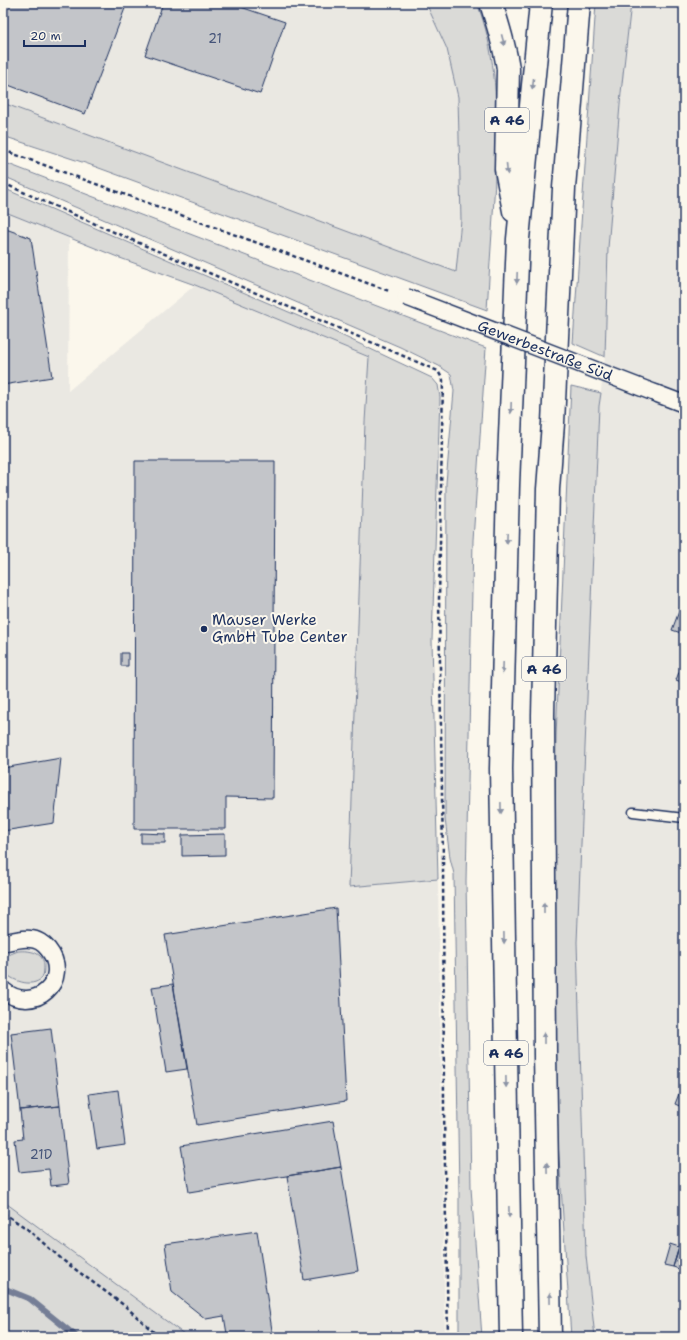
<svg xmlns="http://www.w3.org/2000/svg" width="687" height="1340" font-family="'Shantell Sans',sans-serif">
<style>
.built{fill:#eae8e2}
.green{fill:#dadad7;stroke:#7a849a}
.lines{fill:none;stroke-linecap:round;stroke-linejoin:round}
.stream{stroke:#747e96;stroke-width:6}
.building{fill:#c3c5c9;stroke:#1b2f5e}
.lane-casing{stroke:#1b2f5e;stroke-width:11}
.street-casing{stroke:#1b2f5e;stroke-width:19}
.highway-casing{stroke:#1b2f5e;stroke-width:25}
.path{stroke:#1b2f5e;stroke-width:2.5;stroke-dasharray:4 3;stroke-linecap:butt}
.lane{stroke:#fbf7ec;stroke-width:8}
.street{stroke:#fbf7ec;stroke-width:16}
.highway{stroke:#fbf7ec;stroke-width:22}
.street-bridge-casing{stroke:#1b2f5e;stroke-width:19;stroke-linecap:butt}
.street-bridge{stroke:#fbf7ec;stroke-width:16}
.oneway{fill:#8b93a5}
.poi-dot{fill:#1b2f5e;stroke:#fbf7ec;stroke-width:1.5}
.labels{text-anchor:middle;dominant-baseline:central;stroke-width:4;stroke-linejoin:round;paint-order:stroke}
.number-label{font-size:13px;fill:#455479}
.shield{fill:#fbf7ec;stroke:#5e6b89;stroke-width:1}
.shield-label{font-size:14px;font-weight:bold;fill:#1b2f5e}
.street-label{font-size:15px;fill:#1b2f5e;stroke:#fbf7ec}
.poi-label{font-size:15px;fill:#1b2f5e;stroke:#fbf7ec;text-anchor:start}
</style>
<rect width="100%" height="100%" fill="#fbf7ec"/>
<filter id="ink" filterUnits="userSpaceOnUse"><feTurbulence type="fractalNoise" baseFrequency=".025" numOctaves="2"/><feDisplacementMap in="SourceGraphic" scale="8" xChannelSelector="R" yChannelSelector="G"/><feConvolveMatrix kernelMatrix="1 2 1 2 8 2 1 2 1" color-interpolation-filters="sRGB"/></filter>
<g filter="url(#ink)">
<path class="built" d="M 3,3 L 426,3 L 447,49 L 458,97 L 461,220 L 456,273 L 3,103 Z
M 631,3 L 684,3 L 684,1337 L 595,1337 L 586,1256 L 577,942 L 578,903 L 599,406 L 605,357 L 608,248 L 621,93 Z
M 3,211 L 69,238 L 68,391 L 195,285 L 369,357 L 365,422 L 349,887 L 438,879 L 445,1337 L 3,1337 Z"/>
<path class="green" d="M 426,3 L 477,3 C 495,49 497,97 496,146 C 495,201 490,256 487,310 L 88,164 L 3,136 L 3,103 L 456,272 L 461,220 L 458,97 L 447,49 Z
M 596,3 L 631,3 L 621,93 L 608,248 L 605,357 L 573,343 Z
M 3,162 L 486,348 L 473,540 L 466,881 L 471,1188 L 482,1337 L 459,1337 L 459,1194 L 454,874 L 450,858 L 445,819 L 446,483 L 454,391 L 451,374 L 439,366 L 400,347 L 3,176 Z
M 3,188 L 328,329 L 432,378 L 438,385 L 440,397 L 432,640 L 438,879 L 349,887 L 365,422 L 369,357 L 195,285 L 120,258 L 3,211 Z
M 571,386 L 601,393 L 599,406 L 577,942 L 586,1256 L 595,1337 L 571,1337 L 557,1127 L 554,916 L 556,736 Z
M 18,951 C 29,950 44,952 44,966 C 44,969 44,975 42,978 C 31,989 11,980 3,971 L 3,957 Z
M 3,1201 L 188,1337 L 3,1337 Z"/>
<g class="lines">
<path class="stream" d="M 3,1288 L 30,1299 L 77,1337"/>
</g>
<path class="building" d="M 3,3 L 127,3 L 85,114 L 3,83 Z
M 163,3 L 229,3 L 285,22 L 260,94 L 145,55 Z
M 3,228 L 31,238 L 52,377 L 3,385 Z
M 135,461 L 275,461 L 273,798 L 226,797 L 226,829 L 134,829 Z
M 684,598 L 684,634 L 672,630 Z
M 121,653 L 128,653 L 128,666 L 121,666 Z
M 684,659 L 684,683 L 676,680 Z
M 61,758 L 54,823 L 3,831 L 3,768 Z
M 141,833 L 165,834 L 165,843 L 141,843 Z
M 225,834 L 225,855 L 182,856 L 182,835 Z
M 336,908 L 346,1101 L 197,1125 L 165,935 Z
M 173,984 L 187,1069 L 166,1072 L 152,987 Z
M 51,1028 L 60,1106 L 20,1110 L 11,1033 Z
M 684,1081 L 684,1108 L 675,1104 Z
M 118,1090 L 125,1145 L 97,1149 L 89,1094 Z
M 60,1106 L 69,1184 L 51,1186 L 49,1169 L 19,1172 L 15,1140 L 23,1139 L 20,1110 Z
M 333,1121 L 341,1167 L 189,1192 L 181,1146 Z
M 341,1167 L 358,1271 L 304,1280 L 287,1176 Z
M 257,1231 L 273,1337 L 232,1337 L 227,1334 L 224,1316 L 206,1319 L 172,1292 L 165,1244 Z
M 670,1244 L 679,1247 L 673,1267 L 664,1265 Z
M 679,1247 L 684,1249 L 684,1262 L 682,1270 L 673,1267 Z"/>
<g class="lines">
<g class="lane-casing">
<path id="lane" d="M 633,812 L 684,818"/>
</g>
<g class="street-casing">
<path id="street" d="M 655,393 L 684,404
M 3,943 C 11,941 22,938 30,939 C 37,939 44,944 48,949 C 73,980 34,1016 3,990"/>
</g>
<g class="highway-casing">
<path id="highway" d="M 491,3 C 498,25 505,46 508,69 L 506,169 L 514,211
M 511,1337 L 501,769 L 508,485 L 518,239 L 541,3
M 550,1337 L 545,1055 L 543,715 L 548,489 L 553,423 L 564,188 L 579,3"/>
</g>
<path class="path" d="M 3,150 L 389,291
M 3,183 C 147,248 293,308 438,371 L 443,380 L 439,600 L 443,859 L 444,1111 L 448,1337
M 3,1213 L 26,1228 L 64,1261 L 125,1306 L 159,1337"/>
<use href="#lane" class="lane"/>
<use href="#street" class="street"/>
<use href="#highway" class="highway"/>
<g class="street-bridge-casing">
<g id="street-bridge">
<path id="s1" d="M 406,297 L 655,393"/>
</g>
</g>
<use href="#street-bridge" class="street-bridge"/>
</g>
<defs><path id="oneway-solid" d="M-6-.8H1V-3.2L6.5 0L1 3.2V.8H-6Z"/></defs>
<g class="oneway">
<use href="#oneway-solid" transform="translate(503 40) rotate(75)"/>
<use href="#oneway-solid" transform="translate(533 84) rotate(95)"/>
<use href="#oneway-solid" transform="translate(507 169) rotate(85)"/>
<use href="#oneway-solid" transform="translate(517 278) rotate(92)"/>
<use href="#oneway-solid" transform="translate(511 408) rotate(92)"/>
<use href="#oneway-solid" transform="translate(507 538) rotate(92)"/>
<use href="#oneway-solid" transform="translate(503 668) rotate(92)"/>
<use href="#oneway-solid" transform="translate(501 808) rotate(89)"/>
<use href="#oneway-solid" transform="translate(544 908) rotate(-90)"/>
<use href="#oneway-solid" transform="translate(504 938) rotate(89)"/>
<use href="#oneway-solid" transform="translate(544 1038) rotate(-90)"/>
<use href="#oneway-solid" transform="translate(506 1082) rotate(89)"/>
<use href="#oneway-solid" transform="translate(547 1168) rotate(-91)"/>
<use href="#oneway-solid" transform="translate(509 1212) rotate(89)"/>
<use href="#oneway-solid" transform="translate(550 1298) rotate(-91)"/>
</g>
</g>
<circle class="poi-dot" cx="204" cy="629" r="4"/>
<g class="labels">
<g class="number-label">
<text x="215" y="38">21</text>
<text x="41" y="1154">21D</text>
</g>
<g class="shield">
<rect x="485" y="108" width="44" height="24" rx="3"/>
<rect x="522" y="657" width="44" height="24" rx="3"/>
<rect x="484" y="1041" width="44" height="24" rx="3"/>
</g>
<g class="shield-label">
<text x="507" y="120">A 46</text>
<text x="544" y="669">A 46</text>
<text x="506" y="1053">A 46</text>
</g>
<g class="street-label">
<text stroke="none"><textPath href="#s1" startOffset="149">Gewerbestraße Süd</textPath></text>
</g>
<g class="poi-label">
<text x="212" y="620">Mauser Werke<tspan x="212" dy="17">GmbH Tube Center</tspan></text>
</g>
</g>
<rect width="687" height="1340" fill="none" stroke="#fbf7ec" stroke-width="16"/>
<rect x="8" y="8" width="671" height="1324" fill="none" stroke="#1b2f5e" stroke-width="1.5" filter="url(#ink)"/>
<path d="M24 40v6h61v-6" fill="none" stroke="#1b2f5e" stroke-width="2"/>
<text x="30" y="40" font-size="12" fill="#1b2f5e" stroke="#fbf7ec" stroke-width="3" paint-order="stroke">20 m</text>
</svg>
